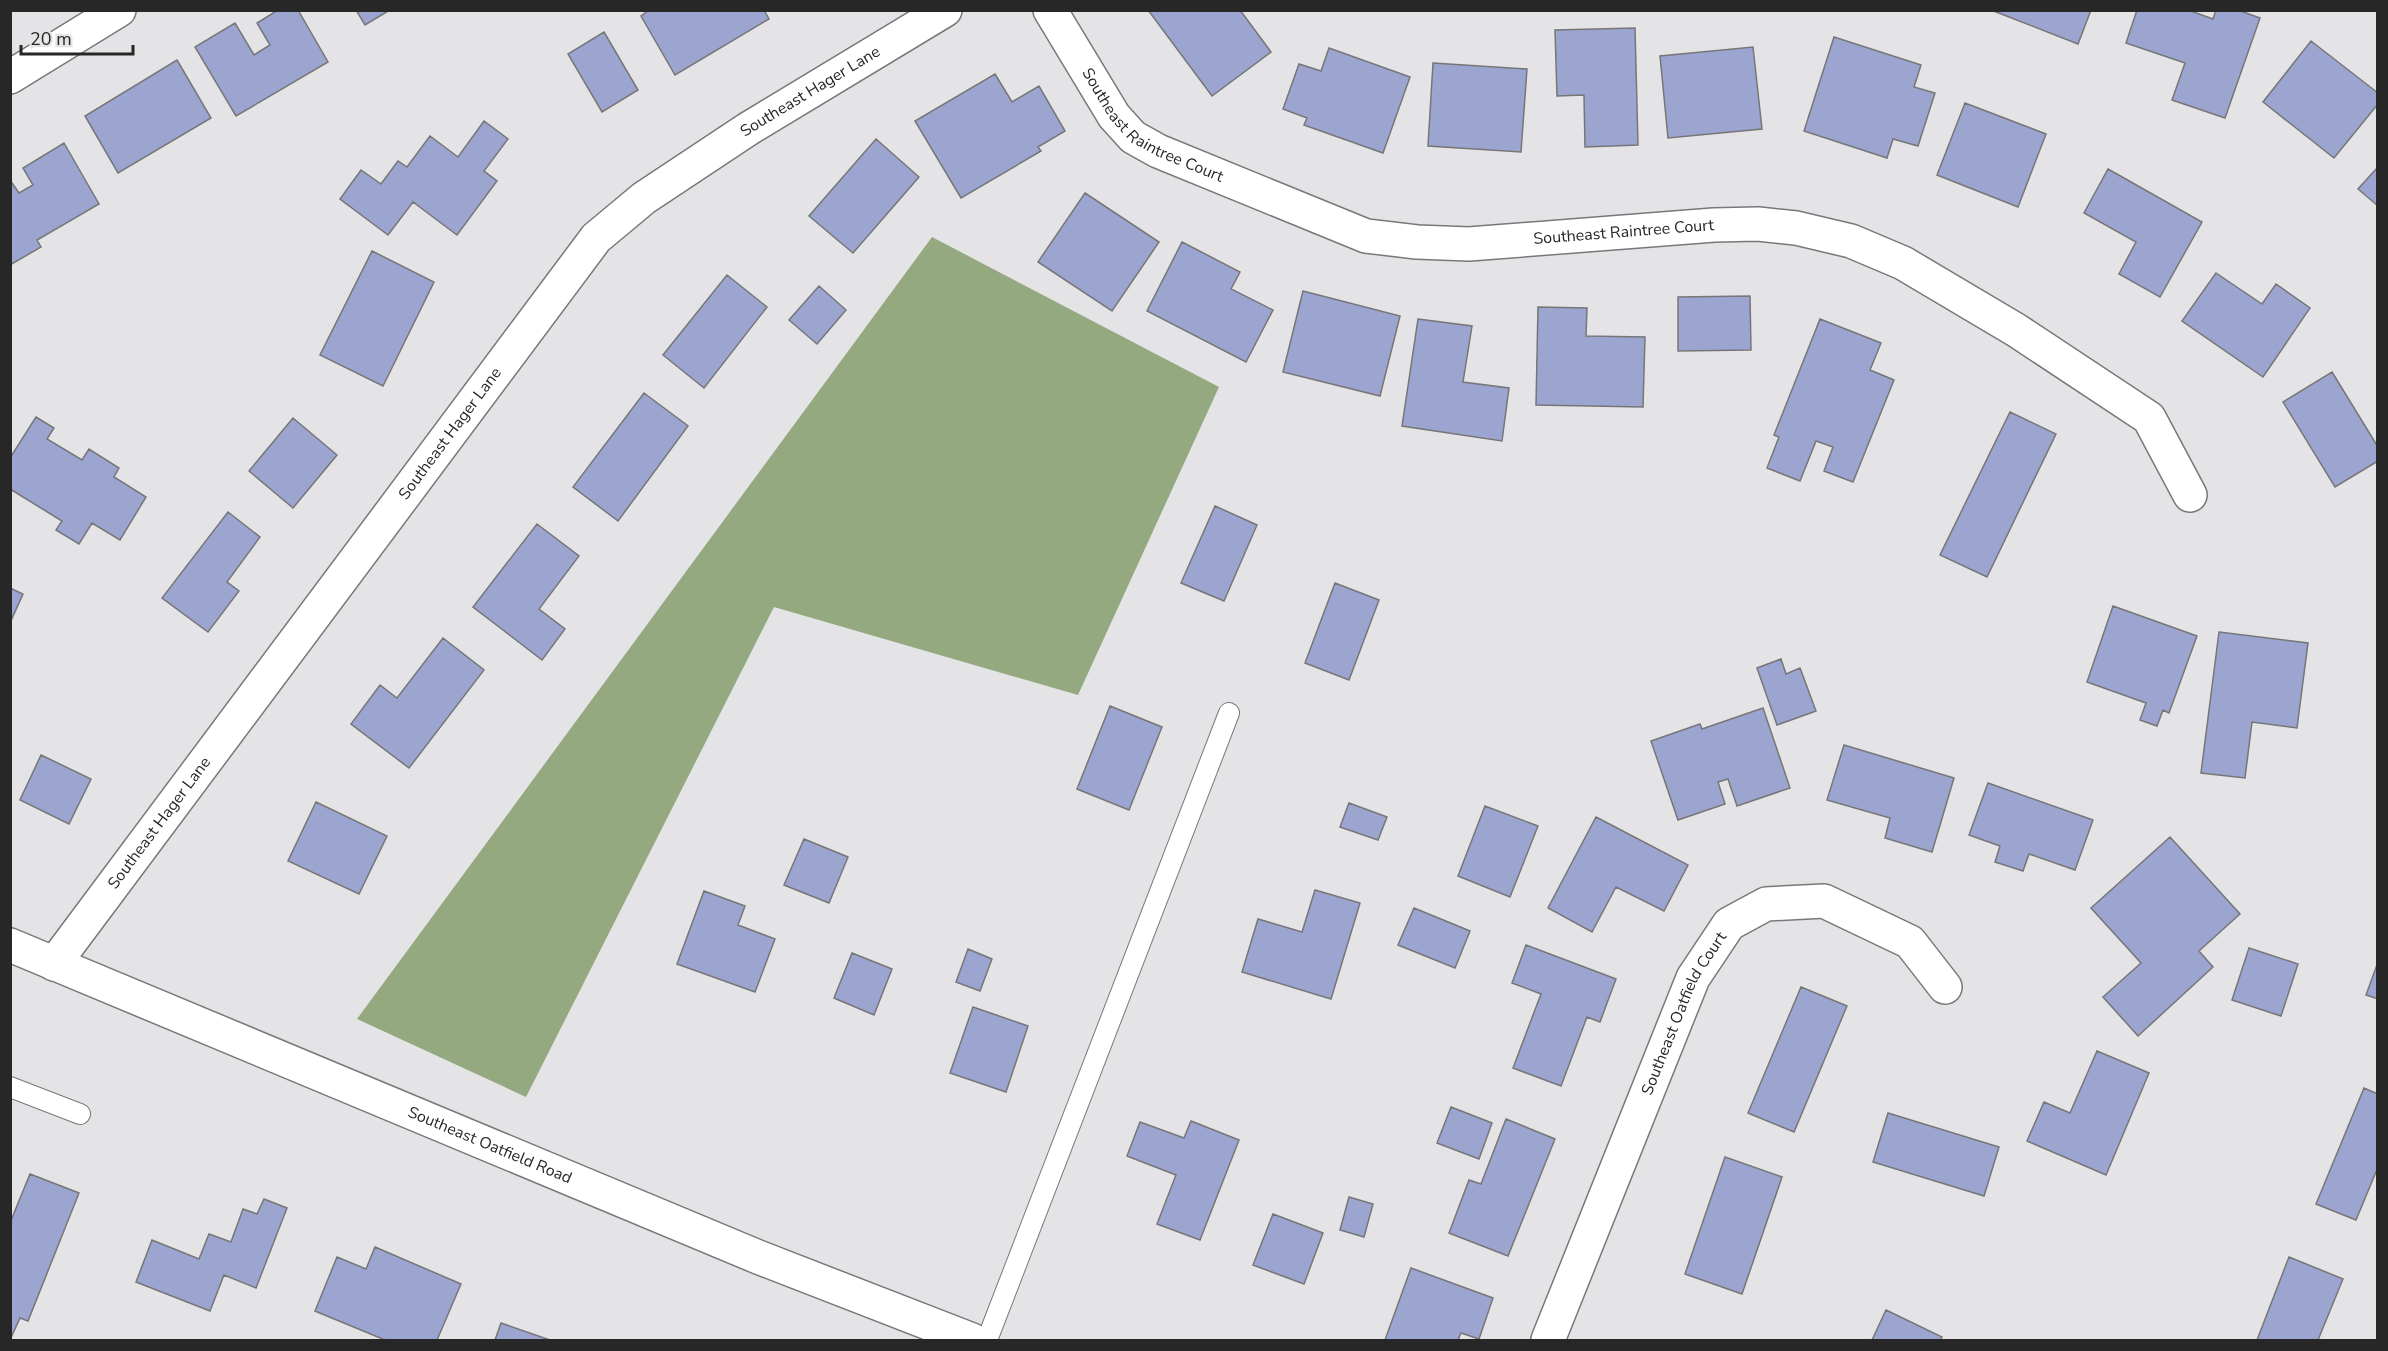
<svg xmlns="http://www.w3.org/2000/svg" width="2388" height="1351" font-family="'Nunito Sans',sans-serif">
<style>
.forest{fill:#95a980}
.building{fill:#9ca5cf;stroke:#767678;stroke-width:1.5}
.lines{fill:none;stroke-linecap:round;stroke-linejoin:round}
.service-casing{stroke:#78787b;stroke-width:22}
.minor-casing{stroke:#78787b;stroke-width:36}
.secondary-casing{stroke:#78787b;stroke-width:36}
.service{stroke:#fff;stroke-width:20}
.minor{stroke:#fff;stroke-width:33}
.secondary{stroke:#fff;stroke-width:33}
.labels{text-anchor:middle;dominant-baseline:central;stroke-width:5;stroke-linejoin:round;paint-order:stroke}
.street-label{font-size:16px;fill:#272728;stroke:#e4e4e7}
</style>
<rect width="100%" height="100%" fill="#e4e4e7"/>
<path class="forest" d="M 932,237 L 1219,387 L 1078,695 L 774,607 L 526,1097 L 357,1019 Z"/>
<path class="building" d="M 278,10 L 298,10 L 328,62 L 236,116 L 195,47 L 235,23 L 254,55 L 270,45 L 257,23 Z
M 356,10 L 390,10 L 365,25 Z
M 649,10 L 764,10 L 769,19 L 675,75 L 641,16 Z
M 1148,10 L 1240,10 L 1271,52 L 1212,96 Z
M 1991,10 L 2091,10 L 2078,44 Z
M 2137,10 L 2188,10 L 2213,19 L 2216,10 L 2238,10 L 2260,18 L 2225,118 L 2172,100 L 2185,63 L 2126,43 Z
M 1635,28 L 1638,145 L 1585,147 L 1584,95 L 1557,96 L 1555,30 Z
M 604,32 L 638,90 L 602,112 L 568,54 Z
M 1834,37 L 1921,65 L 1914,87 L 1935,93 L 1918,146 L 1893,139 L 1887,158 L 1804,131 Z
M 2311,41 L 2378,93 L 2378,104 L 2334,158 L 2263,102 Z
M 1753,47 L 1762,129 L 1668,138 L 1660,56 Z
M 1329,48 L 1410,77 L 1383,153 L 1304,125 L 1307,118 L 1283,109 L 1299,64 L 1321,71 Z
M 177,60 L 211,118 L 118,173 L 85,116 Z
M 1433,63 L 1527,69 L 1521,152 L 1428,146 Z
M 995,74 L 1012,102 L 1039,86 L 1065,131 L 1038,147 L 1041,151 L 961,198 L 915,121 Z
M 1965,103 L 2046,134 L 2018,207 L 1937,175 Z
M 484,121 L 508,139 L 484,171 L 497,181 L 457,235 L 413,202 L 388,235 L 340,199 L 361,170 L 381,184 L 398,161 L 407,167 L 430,136 L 458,157 Z
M 876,139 L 919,177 L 853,253 L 809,216 Z
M 64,143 L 99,204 L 37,240 L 41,247 L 10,265 L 10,180 L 19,193 L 33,185 L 23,168 Z
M 2378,167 L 2378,206 L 2358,189 Z
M 2108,169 L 2202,222 L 2160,297 L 2119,274 L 2136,242 L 2084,213 Z
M 1085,193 L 1159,242 L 1112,311 L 1038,262 Z
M 1182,242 L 1240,272 L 1231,289 L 1273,310 L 1246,362 L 1147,311 Z
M 372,251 L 434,282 L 383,386 L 320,355 Z
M 2216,273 L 2262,304 L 2276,284 L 2310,308 L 2263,377 L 2182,321 Z
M 727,275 L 767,307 L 704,388 L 663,355 Z
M 819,286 L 846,310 L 817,344 L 789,320 Z
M 1303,291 L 1400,316 L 1380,396 L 1283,372 Z
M 1750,296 L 1751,350 L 1678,351 L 1678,297 Z
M 1538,307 L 1587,308 L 1586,336 L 1645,337 L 1643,407 L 1536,405 Z
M 1418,319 L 1472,326 L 1463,382 L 1509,388 L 1502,441 L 1402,426 Z
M 1820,319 L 1881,343 L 1870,370 L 1894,380 L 1853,482 L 1824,471 L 1833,447 L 1816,441 L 1800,481 L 1767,468 L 1779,437 L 1774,435 Z
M 2332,372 L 2378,447 L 2378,461 L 2335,487 L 2283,402 Z
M 644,393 L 688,426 L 618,521 L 573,487 Z
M 2010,412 L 2056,434 L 1987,577 L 1940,555 Z
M 36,417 L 54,428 L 47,439 L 82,460 L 89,449 L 119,468 L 114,477 L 146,497 L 120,540 L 92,523 L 79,544 L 56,530 L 62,521 L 10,489 L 10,458 Z
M 293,418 L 337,455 L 293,508 L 249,471 Z
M 1215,506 L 1257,525 L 1224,601 L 1181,583 Z
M 228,512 L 260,537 L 227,582 L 239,591 L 208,632 L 162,598 Z
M 537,524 L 579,556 L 539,609 L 565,629 L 542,660 L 473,607 Z
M 1335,583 L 1379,600 L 1349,680 L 1305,663 Z
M 10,588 L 23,594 L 10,623 Z
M 2113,606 L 2197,636 L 2169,713 L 2163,710 L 2157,726 L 2140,720 L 2146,703 L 2087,682 Z
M 2219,632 L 2308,643 L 2297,728 L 2252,722 L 2245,778 L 2201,773 Z
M 443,638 L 484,670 L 409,768 L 351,724 L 380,685 L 397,698 Z
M 1781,659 L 1786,674 L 1800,668 L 1816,711 L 1777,725 L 1757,668 Z
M 1110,706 L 1162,727 L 1129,810 L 1077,789 Z
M 1763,708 L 1790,788 L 1737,806 L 1728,779 L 1718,782 L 1725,804 L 1678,820 L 1651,741 L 1700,724 L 1702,729 Z
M 1844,745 L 1954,778 L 1932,852 L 1885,838 L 1890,818 L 1827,800 Z
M 41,755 L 91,779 L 69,824 L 20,800 Z
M 1988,783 L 2093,820 L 2075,870 L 2029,854 L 2023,871 L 1995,862 L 2000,846 L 1969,835 Z
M 316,802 L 387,836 L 359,894 L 288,861 Z
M 1349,803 L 1387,817 L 1378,840 L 1340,827 Z
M 1485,806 L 1538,826 L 1510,897 L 1458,876 Z
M 1596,817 L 1688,865 L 1664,911 L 1616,887 L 1592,932 L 1548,908 Z
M 2170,837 L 2240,914 L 2199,951 L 2213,967 L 2138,1036 L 2103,997 L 2141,963 L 2091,908 Z
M 804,839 L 848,857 L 829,903 L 784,885 Z
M 1315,890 L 1360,903 L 1331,999 L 1242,972 L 1258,919 L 1302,932 Z
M 704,891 L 745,906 L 738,925 L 775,939 L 755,992 L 677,964 Z
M 1414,908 L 1470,931 L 1455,968 L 1398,945 Z
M 1526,945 L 1616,979 L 1600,1022 L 1587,1017 L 1561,1086 L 1513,1068 L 1541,994 L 1512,983 Z
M 2249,948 L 2298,964 L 2281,1016 L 2232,1000 Z
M 968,949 L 992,959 L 980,991 L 956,982 Z
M 852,953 L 892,969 L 874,1015 L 834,998 Z
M 2378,962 L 2378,999 L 2366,995 Z
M 1801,987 L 1847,1006 L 1794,1132 L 1748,1113 Z
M 973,1007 L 1028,1026 L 1006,1092 L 950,1073 Z
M 2097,1051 L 2149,1073 L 2106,1175 L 2027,1141 L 2044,1102 L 2070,1113 Z
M 2364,1088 L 2378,1094 L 2378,1167 L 2356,1220 L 2316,1204 Z
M 1451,1107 L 1492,1123 L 1479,1159 L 1437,1143 Z
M 1888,1113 L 1999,1147 L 1984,1196 L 1873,1162 Z
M 1506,1119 L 1555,1139 L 1508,1256 L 1449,1233 L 1469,1180 L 1481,1184 Z
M 1191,1121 L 1239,1140 L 1200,1240 L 1157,1224 L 1176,1175 L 1127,1156 L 1140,1122 L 1184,1138 Z
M 1725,1157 L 1782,1177 L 1742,1294 L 1685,1274 Z
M 30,1174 L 79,1193 L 28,1321 L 20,1318 L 10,1340 L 10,1223 Z
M 1349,1197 L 1373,1204 L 1364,1237 L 1340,1230 Z
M 264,1199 L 287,1208 L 256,1288 L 224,1275 L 210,1311 L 136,1282 L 152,1240 L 199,1259 L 209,1234 L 231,1242 L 243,1209 L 257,1214 Z
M 1273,1214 L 1323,1233 L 1304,1284 L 1253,1265 Z
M 375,1247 L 461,1284 L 437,1340 L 385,1340 L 315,1311 L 337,1257 L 366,1269 Z
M 2289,1257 L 2343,1279 L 2318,1340 L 2257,1340 Z
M 1411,1268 L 1493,1298 L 1479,1339 L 1461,1333 L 1458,1340 L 1385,1340 Z
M 1886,1310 L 1942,1337 L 1940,1340 L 1872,1340 Z
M 501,1323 L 550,1340 L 495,1340 Z"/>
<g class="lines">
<g class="service-casing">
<path id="service" d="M 10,1087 L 80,1114
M 987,1340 L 1229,713"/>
</g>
<g class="minor-casing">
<g id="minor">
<path id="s1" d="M 1050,10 L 1114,116 L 1133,137 L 1158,151 L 1366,236 L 1417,242 L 1469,244 L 1714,225 L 1758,224 L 1796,228 L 1851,241 L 1903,263 L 2016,330 L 2149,418 L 2190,495"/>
<path d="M 10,77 L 119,10"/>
<path id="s2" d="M 54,964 L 596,238 L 644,198 L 748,129 L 945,10"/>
<path id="s3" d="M 1548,1340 L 1693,978 L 1729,924 L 1766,904 L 1824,901 L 1910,942 L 1945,987"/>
</g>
</g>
<g class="secondary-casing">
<g id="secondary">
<path id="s4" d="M 10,945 L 758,1257 L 972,1340"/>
</g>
</g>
<use href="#service" class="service"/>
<use href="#minor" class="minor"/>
<use href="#secondary" class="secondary"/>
</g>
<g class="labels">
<g class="street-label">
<text stroke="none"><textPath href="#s2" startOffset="1166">Southeast Hager Lane</textPath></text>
<text stroke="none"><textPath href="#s1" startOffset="160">Southeast Raintree Court</textPath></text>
<text stroke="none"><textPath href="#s1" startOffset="664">Southeast Raintree Court</textPath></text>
<text stroke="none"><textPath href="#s2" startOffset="662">Southeast Hager Lane</textPath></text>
<text stroke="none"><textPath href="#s2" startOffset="176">Southeast Hager Lane</textPath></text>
<text stroke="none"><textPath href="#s3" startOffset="354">Southeast Oatfield Court</textPath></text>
<text stroke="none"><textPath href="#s4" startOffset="520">Southeast Oatfield Road</textPath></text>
</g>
</g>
<rect width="2388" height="1351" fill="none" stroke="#272728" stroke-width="24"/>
<path d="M21 45v9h112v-9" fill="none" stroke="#272728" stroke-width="3"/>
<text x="30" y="45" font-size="18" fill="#272728" stroke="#e4e4e7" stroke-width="4.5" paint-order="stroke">20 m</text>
</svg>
